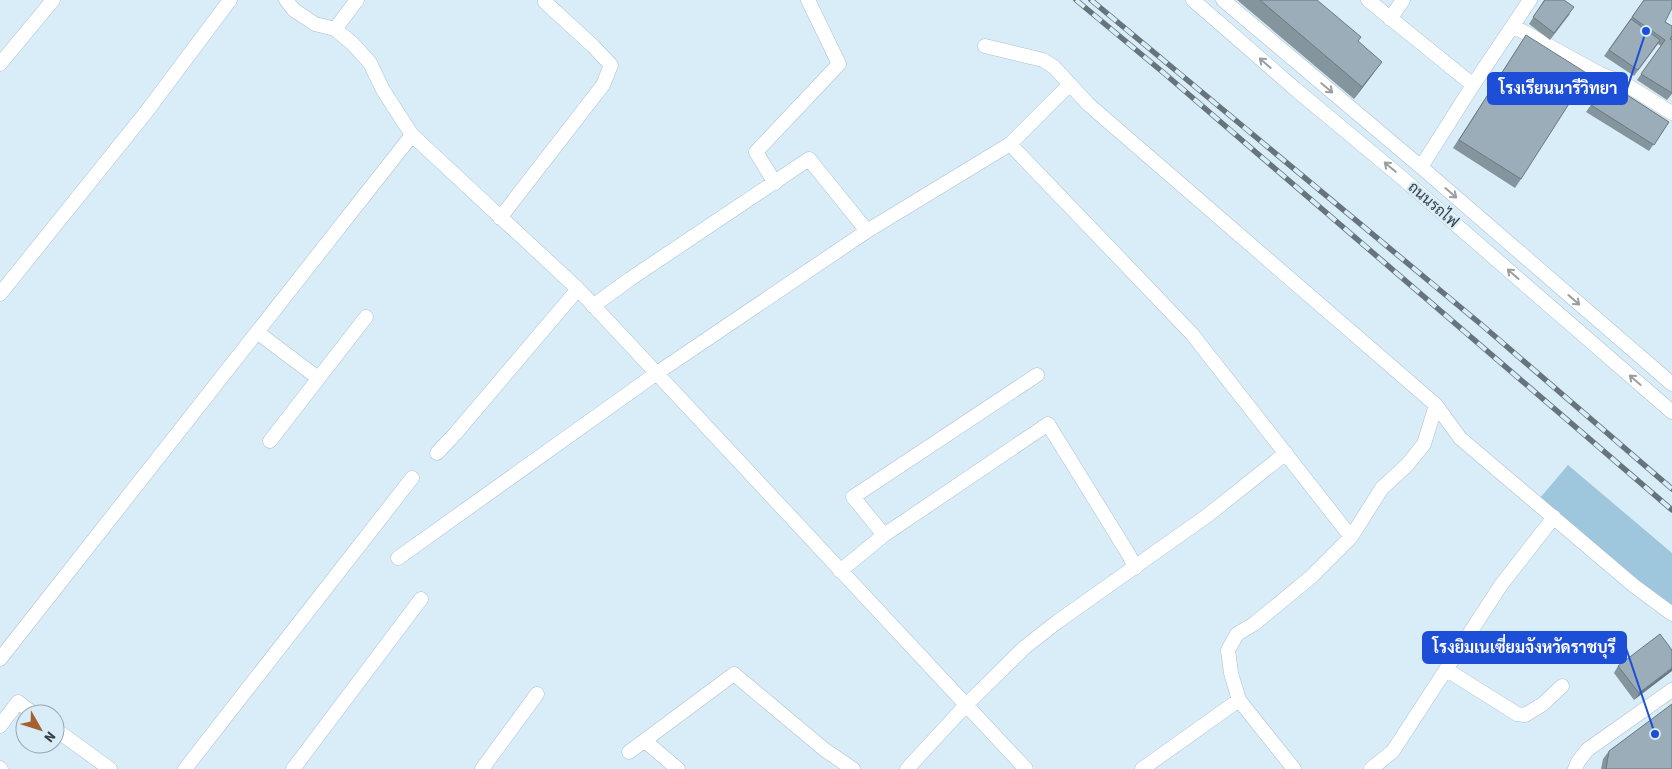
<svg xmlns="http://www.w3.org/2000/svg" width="1672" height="769" font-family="'Source Sans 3',Sarabun,sans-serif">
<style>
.green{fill:#9ec6dd}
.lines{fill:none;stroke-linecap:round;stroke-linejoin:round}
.minor-casing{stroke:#adc0cb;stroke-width:15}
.minor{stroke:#fff;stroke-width:14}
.rail-casing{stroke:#68747b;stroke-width:5.5}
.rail{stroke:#d8edf8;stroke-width:4;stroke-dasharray:11;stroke-linecap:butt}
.wall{fill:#84959e}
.shaded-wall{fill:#6c7981}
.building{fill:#9aadb8;stroke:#6c7981}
.oneway{stroke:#9a9ea0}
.labels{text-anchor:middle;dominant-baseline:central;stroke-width:4.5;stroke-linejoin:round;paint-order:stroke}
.street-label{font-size:15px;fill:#353d42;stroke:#d8edf8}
.leader{fill:none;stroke:#1d4ed8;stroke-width:2}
.callout-dot{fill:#1d4ed8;stroke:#d8edf8;stroke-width:2}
.callout{fill:#1d4ed8;stroke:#1d4ed8;stroke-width:2}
.callout-label{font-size:16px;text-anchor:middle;font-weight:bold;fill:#fff}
</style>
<rect width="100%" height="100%" fill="#d8edf8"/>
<path class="green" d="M 1568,465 L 1672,553 L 1672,606 L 1616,563 L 1540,498 Z"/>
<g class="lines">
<g class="minor-casing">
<path id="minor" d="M 286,0 L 294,10 L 315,24 L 335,29 L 353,44 L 370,63 L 383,90 L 412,135 L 578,289 L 1026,769
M 1193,0 L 1294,88 L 1401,177 L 1672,412
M 1223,0 L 1421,167 L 1672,384
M 1368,0 L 1473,85
M 1390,19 L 1403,0
M 1513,26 L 1600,74 L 1622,82 L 1672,113
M 335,29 L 357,0
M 985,46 L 1043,60 L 1054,67 L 1088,104 L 1436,405 L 1460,438 L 1633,585 L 1672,614
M 0,64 L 53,0
M 1010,144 L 1192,334 L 1351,537
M 1421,167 L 1473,85 L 1530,0
M 775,183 L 756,152 L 839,64 L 808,0
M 500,218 L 603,85 L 611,65 L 593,46 L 545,2 L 545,0
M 0,294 L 147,111 L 230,0
M 593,306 L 630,279 L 809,159 L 867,231
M 257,332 L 318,378
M 270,441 L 366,317
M 437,453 L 455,434 L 578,289
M 884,535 L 853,497 L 1037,375
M 398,558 L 657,373 L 867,231 L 1010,144 L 1070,84
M 840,571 L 884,535 L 1048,424 L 1129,555 L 1135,568
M 0,659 L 412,135
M 1447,670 L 1517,714 L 1525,715 L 1543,704 L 1562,686
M 0,726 L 18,702 L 34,714
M 55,729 L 110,769
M 645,741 L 678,769
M 629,752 L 734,674 L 825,750 L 853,769
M 0,768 L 1,769
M 185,769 L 412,478
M 293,769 L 421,599
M 482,769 L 537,694
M 907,769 L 966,705 L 1025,647 L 1057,622 L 1208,515 L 1286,453
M 1142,769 L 1239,700
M 1294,769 L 1239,700 L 1231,673 L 1228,650 L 1237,634 L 1254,624 L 1311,577 L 1351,537 L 1382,488 L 1407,465 L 1424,444 L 1436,405
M 1371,769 L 1393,751 L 1501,585 L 1554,517
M 1575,769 L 1578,762 L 1587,750 L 1672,690"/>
</g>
<use href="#minor" class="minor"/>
<g class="rail-casing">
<path id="rail" d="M 1076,0 L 1165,74 L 1672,510
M 1091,0 L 1483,326 L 1672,489"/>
</g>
<use href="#rail" class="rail"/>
</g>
<path class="wall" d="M 1237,0 L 1317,0 L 1358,41 L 1373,74 L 1354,99 Z
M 1544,0 L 1570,14 L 1550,40 L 1529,24 Z
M 1644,0 L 1665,22 L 1672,26 L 1672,94 L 1667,100 L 1637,80 L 1661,46 L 1658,44 L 1634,76 L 1604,56 Z
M 1526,35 L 1521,179 L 1515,188 L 1453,148 Z
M 1607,82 L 1669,122 L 1649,151 L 1586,112 Z
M 1672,650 L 1634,700 L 1614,673 L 1618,666 Z
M 1609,751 L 1672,769 L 1601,769 L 1603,759 Z"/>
<path class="shaded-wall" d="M 1382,62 L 1373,74 L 1354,99 L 1362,87 Z
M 1672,668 L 1672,671 L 1634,700 L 1639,693 Z"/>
<path class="building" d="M 1260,0 L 1317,0 L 1361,37 L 1358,41 L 1382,62 L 1362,87 Z
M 1545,0 L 1564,0 L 1574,7 L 1554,33 L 1533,17 Z
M 1644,0 L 1672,0 L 1672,8 L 1665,22 L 1672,26 L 1672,36 L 1670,39 L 1672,40 L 1672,93 L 1641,74 L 1665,40 L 1632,17 Z
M 1631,19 L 1660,40 L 1638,70 L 1609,50 Z
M 1526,35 L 1588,74 L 1521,179 L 1459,140 Z
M 1607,82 L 1669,122 L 1654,145 L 1591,105 Z
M 1660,634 L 1672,650 L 1672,668 L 1639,693 L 1618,666 Z
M 1672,704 L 1672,769 L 1606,769 L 1609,751 Z"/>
<defs><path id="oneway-shaft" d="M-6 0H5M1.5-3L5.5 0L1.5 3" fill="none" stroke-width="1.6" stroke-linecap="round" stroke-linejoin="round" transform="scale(1.25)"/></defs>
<g class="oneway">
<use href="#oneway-shaft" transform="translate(1265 63) rotate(-139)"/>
<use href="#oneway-shaft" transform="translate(1327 88) rotate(40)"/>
<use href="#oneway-shaft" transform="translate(1390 167) rotate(-140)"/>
<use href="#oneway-shaft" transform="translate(1451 193) rotate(41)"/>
<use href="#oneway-shaft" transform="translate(1513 274) rotate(-139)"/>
<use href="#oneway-shaft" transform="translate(1574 300) rotate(41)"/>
<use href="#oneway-shaft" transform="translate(1635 380) rotate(-139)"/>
</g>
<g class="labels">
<g class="street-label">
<text transform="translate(1433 205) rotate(41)">ถนนรถไฟ</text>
</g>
</g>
<path class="leader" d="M1646 31L1627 89M1655 734L1626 648"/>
<g class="callout-dot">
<circle cx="1646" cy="31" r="5"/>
<circle cx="1655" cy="734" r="5"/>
</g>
<g class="callout">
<rect x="1488" y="73" width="139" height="31" rx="5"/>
<rect x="1423" y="632" width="203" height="31" rx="5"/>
</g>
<g class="callout-label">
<text x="1558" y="94">โรงเรียนนารีวิทยา</text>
<text x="1524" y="653">โรงยิมเนเซี่ยมจังหวัดราชบุรี</text>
</g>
<g transform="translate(40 729) rotate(129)"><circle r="24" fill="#d8edf8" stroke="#97a7af"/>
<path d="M0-4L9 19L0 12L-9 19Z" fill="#a56032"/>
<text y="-8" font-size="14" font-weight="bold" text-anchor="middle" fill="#353d42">N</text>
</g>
</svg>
